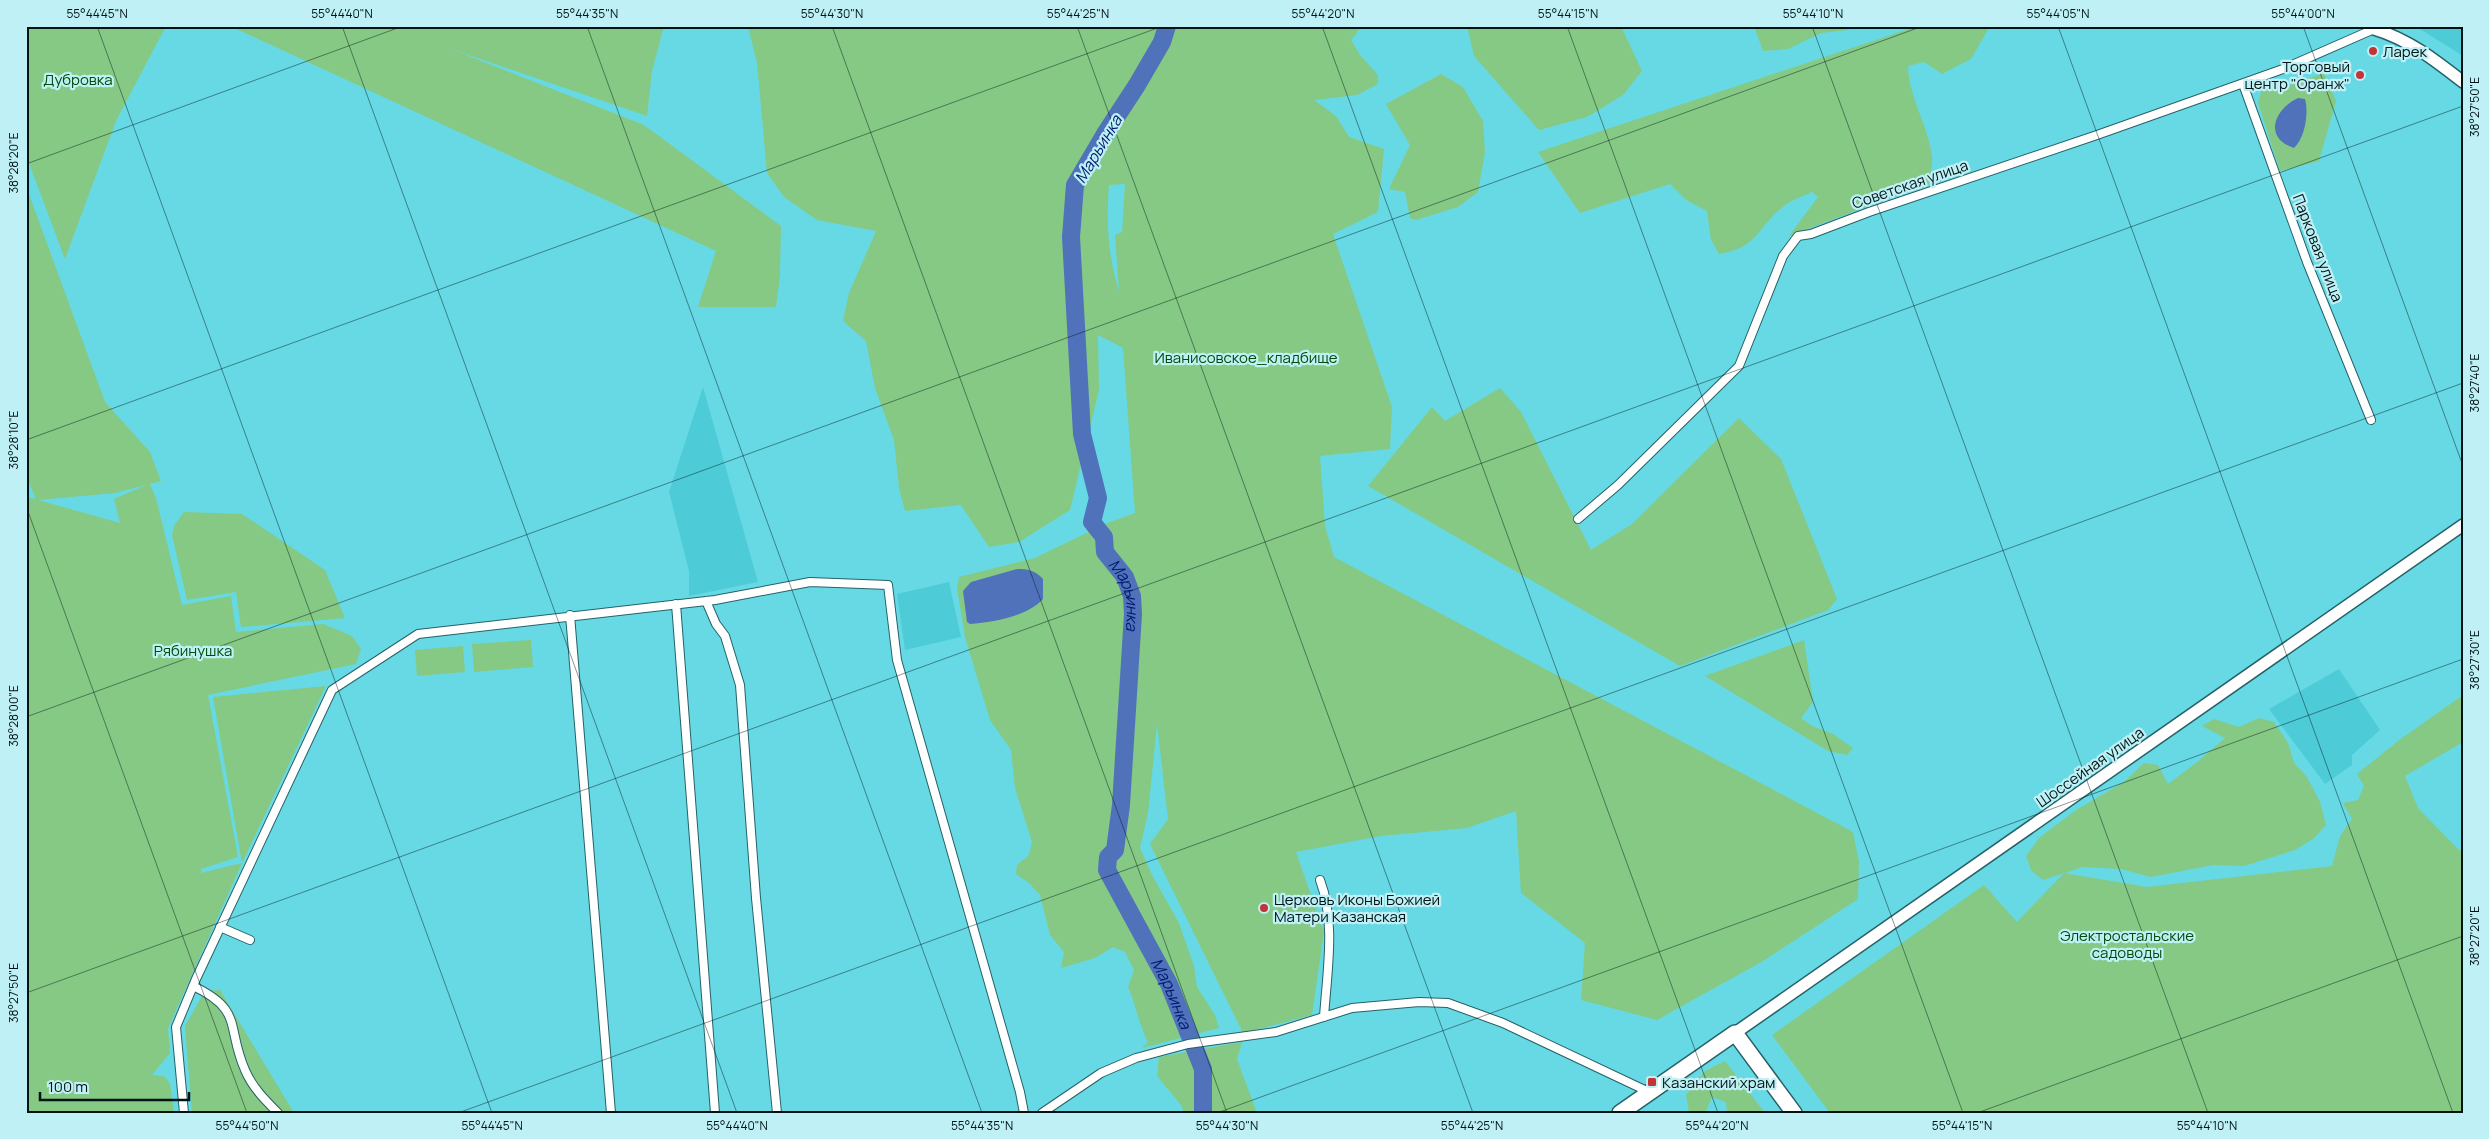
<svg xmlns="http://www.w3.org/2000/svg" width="2489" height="1139" font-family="Manrope,sans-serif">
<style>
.built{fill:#4dccd8}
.green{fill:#85c984;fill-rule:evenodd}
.water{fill:#5072bb}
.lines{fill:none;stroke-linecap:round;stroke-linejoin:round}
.river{stroke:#5072bb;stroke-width:18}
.street-casing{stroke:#256268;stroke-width:10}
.secondary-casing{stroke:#256268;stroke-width:14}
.highway-casing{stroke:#256268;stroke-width:18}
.street{stroke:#fff;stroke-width:8}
.secondary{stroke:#fff;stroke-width:11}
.highway{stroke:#fff;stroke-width:15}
.ticks{fill:none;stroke:#001416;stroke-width:1;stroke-opacity:0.45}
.poi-dot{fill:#c33438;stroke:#bef0f5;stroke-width:2}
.labels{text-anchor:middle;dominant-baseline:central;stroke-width:4.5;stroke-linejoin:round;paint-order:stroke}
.poi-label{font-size:15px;fill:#001416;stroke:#bef0f5;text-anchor:start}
.park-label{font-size:15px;fill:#004d08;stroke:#bef0f5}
.street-label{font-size:15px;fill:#001416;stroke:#bef0f5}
.water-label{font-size:16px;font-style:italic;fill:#011a71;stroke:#bef0f5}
.neatline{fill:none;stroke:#001416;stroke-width:2}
.ticks-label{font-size:12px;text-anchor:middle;fill:#001416}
</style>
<rect width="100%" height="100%" fill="#67d9e4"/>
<path class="built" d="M 2415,26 L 2463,26 L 2463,56 Z
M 703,387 L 758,582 L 689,596 L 689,571 L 669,492 Z
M 949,582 L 961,637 L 905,650 L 897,594 Z
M 2339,669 L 2380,730 L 2352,755 L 2352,765 L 2325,784 L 2269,709 Z"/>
<path class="green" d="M 26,26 L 166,26 L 116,121 L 65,259 L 26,155 Z
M 230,26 L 664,26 L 652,71 L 647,116 L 451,49 L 644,125 L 781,226 L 780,275 L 776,307 L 698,307 L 716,251 Z
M 748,26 L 1362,26 L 1351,40 L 1360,55 L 1378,75 L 1378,84 L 1357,95 L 1314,100 L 1336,116 L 1349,137 L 1384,149 L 1378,212 L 1333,234 L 1392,407 L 1390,449 L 1320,456 L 1325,526 L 1334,557 L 1853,832 L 1859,862 L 1858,899 L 1763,961 L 1657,1020 L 1581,1000 L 1585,943 L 1521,893 L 1516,811 L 1467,828 L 1381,836 L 1296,852 L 1324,932 L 1312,1015 L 1243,1033 L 1150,844 L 1168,819 L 1157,724 L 1148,813 L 1140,848 L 1152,875 L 1179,923 L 1194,966 L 1197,987 L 1215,1015 L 1219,1028 L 1142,1048 L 1148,1042 C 1139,1025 1136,1005 1128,987 L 1134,970 L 1125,952 L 1113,947 L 1095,958 L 1061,968 L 1064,952 L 1050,935 L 1040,895 L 1029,883 L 1016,874 L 1017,865 L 1029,855 L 1032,842 L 1015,788 L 1011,750 L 990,720 L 965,637 L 957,588 L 959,577 L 1035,558 L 1105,524 L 1135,513 L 1123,348 L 1098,335 L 1099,390 L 1070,510 L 1019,542 L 989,547 L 961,505 L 905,511 L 899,488 L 894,440 L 875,388 L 866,341 L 843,321 L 849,293 L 876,231 L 817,220 L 784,197 L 767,173 L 757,63 ZM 1125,184 L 1122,232 L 1115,235 L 1119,291 C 1108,257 1106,220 1109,185 Z
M 1467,26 L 1621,26 L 1642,71 L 1623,95 L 1587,117 L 1539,130 L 1474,56 Z
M 1754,26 L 1858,26 L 1848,30 L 1821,33 L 1788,49 L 1763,51 Z
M 1918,26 L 1990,26 L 1971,59 L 1942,74 L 1924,62 L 1908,66 C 1909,98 1928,125 1932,156 C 1933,165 1930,175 1929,183 L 1789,236 L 1818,197 L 1812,192 C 1804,196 1794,199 1787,204 C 1758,224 1760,248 1719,254 L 1711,240 L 1707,211 L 1686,200 L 1670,184 L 1580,213 L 1538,152 Z
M 2324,73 L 2336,101 L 2319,161 L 2280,171 L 2258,103 L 2262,89 L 2285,87 Z
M 1441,74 L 1463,87 L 1483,121 L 1485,152 L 1478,192 L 1458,207 L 1416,220 L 1410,218 L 1405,192 L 1389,189 L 1410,145 L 1386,104 Z
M 26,186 L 105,402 L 150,452 L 161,481 L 150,484 L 156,498 L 182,605 L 231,596 L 236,632 L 323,624 L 352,636 L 361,649 L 356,664 L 208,695 L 238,857 L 201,869 L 201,873 L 242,863 L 213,697 L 326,686 L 242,863 L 168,1028 L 170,1053 L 152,1075 L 164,1076 L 170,1084 L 174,1113 L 26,1113 L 26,497 L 36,499 L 26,476 ZM 146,485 L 114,499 L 120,523 L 38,500 L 115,493 Z
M 1500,388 L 1521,412 L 1591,550 L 1632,524 L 1739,418 L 1781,459 L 1837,599 L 1828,610 L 1680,666 L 1368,486 L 1432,407 L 1445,421 Z
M 184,512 L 242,514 L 325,570 L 345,618 L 241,627 L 236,592 L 187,600 L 172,535 L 174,526 Z
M 531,640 L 533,667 L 474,672 L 472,644 Z
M 1804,640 L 1813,702 L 1801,718 L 1812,726 L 1833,734 L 1853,748 L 1847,755 L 1828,751 L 1705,676 Z
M 463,646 L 465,672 L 417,676 L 415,650 Z
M 2463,695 L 2463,742 L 2405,776 L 2418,808 L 2459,850 L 2463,849 L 2463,1113 L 1830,1113 L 1772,1035 L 1984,885 L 2017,922 L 2064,873 L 2147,887 L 2332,866 L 2340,836 L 2352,819 L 2343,803 L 2358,800 L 2364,786 L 2357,774 L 2398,741 Z
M 2259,718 L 2274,722 L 2288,743 L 2294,763 L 2307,777 L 2320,802 L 2326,825 L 2313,839 L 2295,850 L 2244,866 L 2213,865 L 2151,877 L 2121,869 L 2083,867 L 2043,880 L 2031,870 L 2026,856 L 2040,837 L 2076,810 L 2124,782 L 2144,763 L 2158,765 L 2168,784 L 2196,763 L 2225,738 L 2202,726 L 2214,719 L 2239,727 Z
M 220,990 L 294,1113 L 192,1113 L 185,1026 L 205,991 Z
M 1242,1042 L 1237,1059 L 1257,1113 L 1184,1113 L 1181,1105 L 1157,1076 L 1159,1057 Z
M 1725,1061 L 1765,1113 L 1727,1113 L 1726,1102 L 1712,1097 L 1706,1111 L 1689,1112 L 1686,1095 L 1705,1071 Z"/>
<path class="water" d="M 2298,98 L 2305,99 C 2309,113 2305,138 2294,148 C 2263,138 2274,109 2298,98 Z
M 1017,569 C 1028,569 1035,570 1043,579 L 1043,599 C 1026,617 994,622 970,624 L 967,622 L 963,591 L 971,582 Z"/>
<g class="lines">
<path class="river" id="s1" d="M 1167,26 L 1162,42 L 1137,85 L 1105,134 L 1075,185 L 1071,237 L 1082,434 L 1098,498 L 1092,522 L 1104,537 L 1105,552 L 1125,577 L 1132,596 L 1133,614 L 1121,805 L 1115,850 L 1108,857 L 1107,870 L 1169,984 L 1203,1069 L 1203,1113"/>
<g class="street-casing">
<path id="street" d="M 2243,84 L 2307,262 L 2371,420
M 1578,519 L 1618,485 L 1739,366 L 1783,256 L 1798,236 L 1811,234 L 1869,212 L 2097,135 L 2283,69 L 2374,29
M 706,601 L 716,624 L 725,636 L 740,685 L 756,898 L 777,1113
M 676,604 L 715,1113
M 570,615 L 611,1113
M 1320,880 C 1336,922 1327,972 1324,1017
M 220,927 L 250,940
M 193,986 C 244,1010 226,1027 245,1070 C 252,1087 265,1100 278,1113
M 184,1113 L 176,1027 L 196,979 L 332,690 L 418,634 L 715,600 L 810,582 L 888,585 L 897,660 L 1020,1092 L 1024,1113
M 1042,1113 L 1101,1073 L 1136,1058 L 1188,1044 L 1276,1032 L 1352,1008 L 1419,1002 L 1448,1003 L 1503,1023 L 1649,1092"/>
</g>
<g class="secondary-casing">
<path id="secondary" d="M 2374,29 C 2408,39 2435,60 2463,82
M 1735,1033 L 2463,525"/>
</g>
<g class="highway-casing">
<path id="highway" d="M 1620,1113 L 1735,1033 L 1794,1113"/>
</g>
<use href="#street" class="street"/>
<use href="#secondary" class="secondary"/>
<use href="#highway" class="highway"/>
</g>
<path class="ticks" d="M 97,26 L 492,1113M 342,26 L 737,1113M 587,26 L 982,1113M 832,26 L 1227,1113M 1077,26 L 1473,1113M 1322,26 L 1718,1113M 1567,26 L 1963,1113M 1812,26 L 2208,1113M 2058,26 L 2453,1113M 2303,26 L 2463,466M 26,164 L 403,26M 26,440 L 1163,26M 26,506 L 247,1113M 26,717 L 1923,26M 26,993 L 2463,106M 458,1113 L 2463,383M 1217,1113 L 2463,659M 1977,1113 L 2463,936"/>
<g class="poi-dot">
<circle cx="2373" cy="51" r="5"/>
<circle cx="2360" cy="75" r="5"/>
<circle cx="1264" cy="908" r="5"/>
<rect x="1647" y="1077" width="10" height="10" rx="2.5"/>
</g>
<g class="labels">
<g class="poi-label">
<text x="2383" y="51">Ларек</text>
<text x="2350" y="66" text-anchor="end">Торговый<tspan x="2350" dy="17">центр "Оранж"</tspan></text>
<text x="1274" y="899">Церковь Иконы Божией<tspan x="1274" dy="17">Матери Казанская</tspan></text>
<text x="1662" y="1082">Казанский храм</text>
</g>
<g class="park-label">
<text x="78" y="79">Дубровка</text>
<text x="1246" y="357">Иванисовское_кладбище</text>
<text x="193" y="650">Рябинушка</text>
<text x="2127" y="935">Электростальские<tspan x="2127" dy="17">садоводы</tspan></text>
</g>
<g class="street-label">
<text transform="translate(1910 184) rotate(-19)">Советская улица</text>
<text transform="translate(2318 248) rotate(69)">Парковая улица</text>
<text transform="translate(2090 767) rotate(-35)">Шоссейная улица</text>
</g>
<g class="water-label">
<text transform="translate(1098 149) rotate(-59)">Марьинка</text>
<text stroke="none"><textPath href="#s1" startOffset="608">Марьинка</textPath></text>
<text stroke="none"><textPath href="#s1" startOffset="1028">Марьинка</textPath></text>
</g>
</g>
<rect width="2489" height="1139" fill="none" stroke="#bef0f5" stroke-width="55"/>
<path d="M40 1092v8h149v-8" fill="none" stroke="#001416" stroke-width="2.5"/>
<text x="48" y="1092" font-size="15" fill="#001416" stroke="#bef0f5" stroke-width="4" paint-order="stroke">100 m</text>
<rect x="28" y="28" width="2434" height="1084" class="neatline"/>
<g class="ticks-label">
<text x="97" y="18">55°44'45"N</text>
<text x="342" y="18">55°44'40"N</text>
<text x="587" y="18">55°44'35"N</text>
<text x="832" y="18">55°44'30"N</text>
<text x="1078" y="18">55°44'25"N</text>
<text x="1323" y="18">55°44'20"N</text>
<text x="1568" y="18">55°44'15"N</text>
<text x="1813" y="18">55°44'10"N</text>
<text x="2058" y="18">55°44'05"N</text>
<text x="2303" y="18">55°44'00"N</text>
<text transform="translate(2475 107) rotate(-90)" y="4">38°27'50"E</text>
<text transform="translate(14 163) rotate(-90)" y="4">38°28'20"E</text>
<text transform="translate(2475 383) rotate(-90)" y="4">38°27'40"E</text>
<text transform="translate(14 440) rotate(-90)" y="4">38°28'10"E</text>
<text transform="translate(2475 660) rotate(-90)" y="4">38°27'30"E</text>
<text transform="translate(14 716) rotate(-90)" y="4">38°28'00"E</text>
<text transform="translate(2475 936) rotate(-90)" y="4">38°27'20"E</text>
<text transform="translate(14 993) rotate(-90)" y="4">38°27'50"E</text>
<text x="247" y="1130">55°44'50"N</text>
<text x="492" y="1130">55°44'45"N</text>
<text x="737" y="1130">55°44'40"N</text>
<text x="982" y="1130">55°44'35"N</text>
<text x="1227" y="1130">55°44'30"N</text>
<text x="1472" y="1130">55°44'25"N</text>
<text x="1717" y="1130">55°44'20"N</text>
<text x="1962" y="1130">55°44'15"N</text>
<text x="2207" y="1130">55°44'10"N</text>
</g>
</svg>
